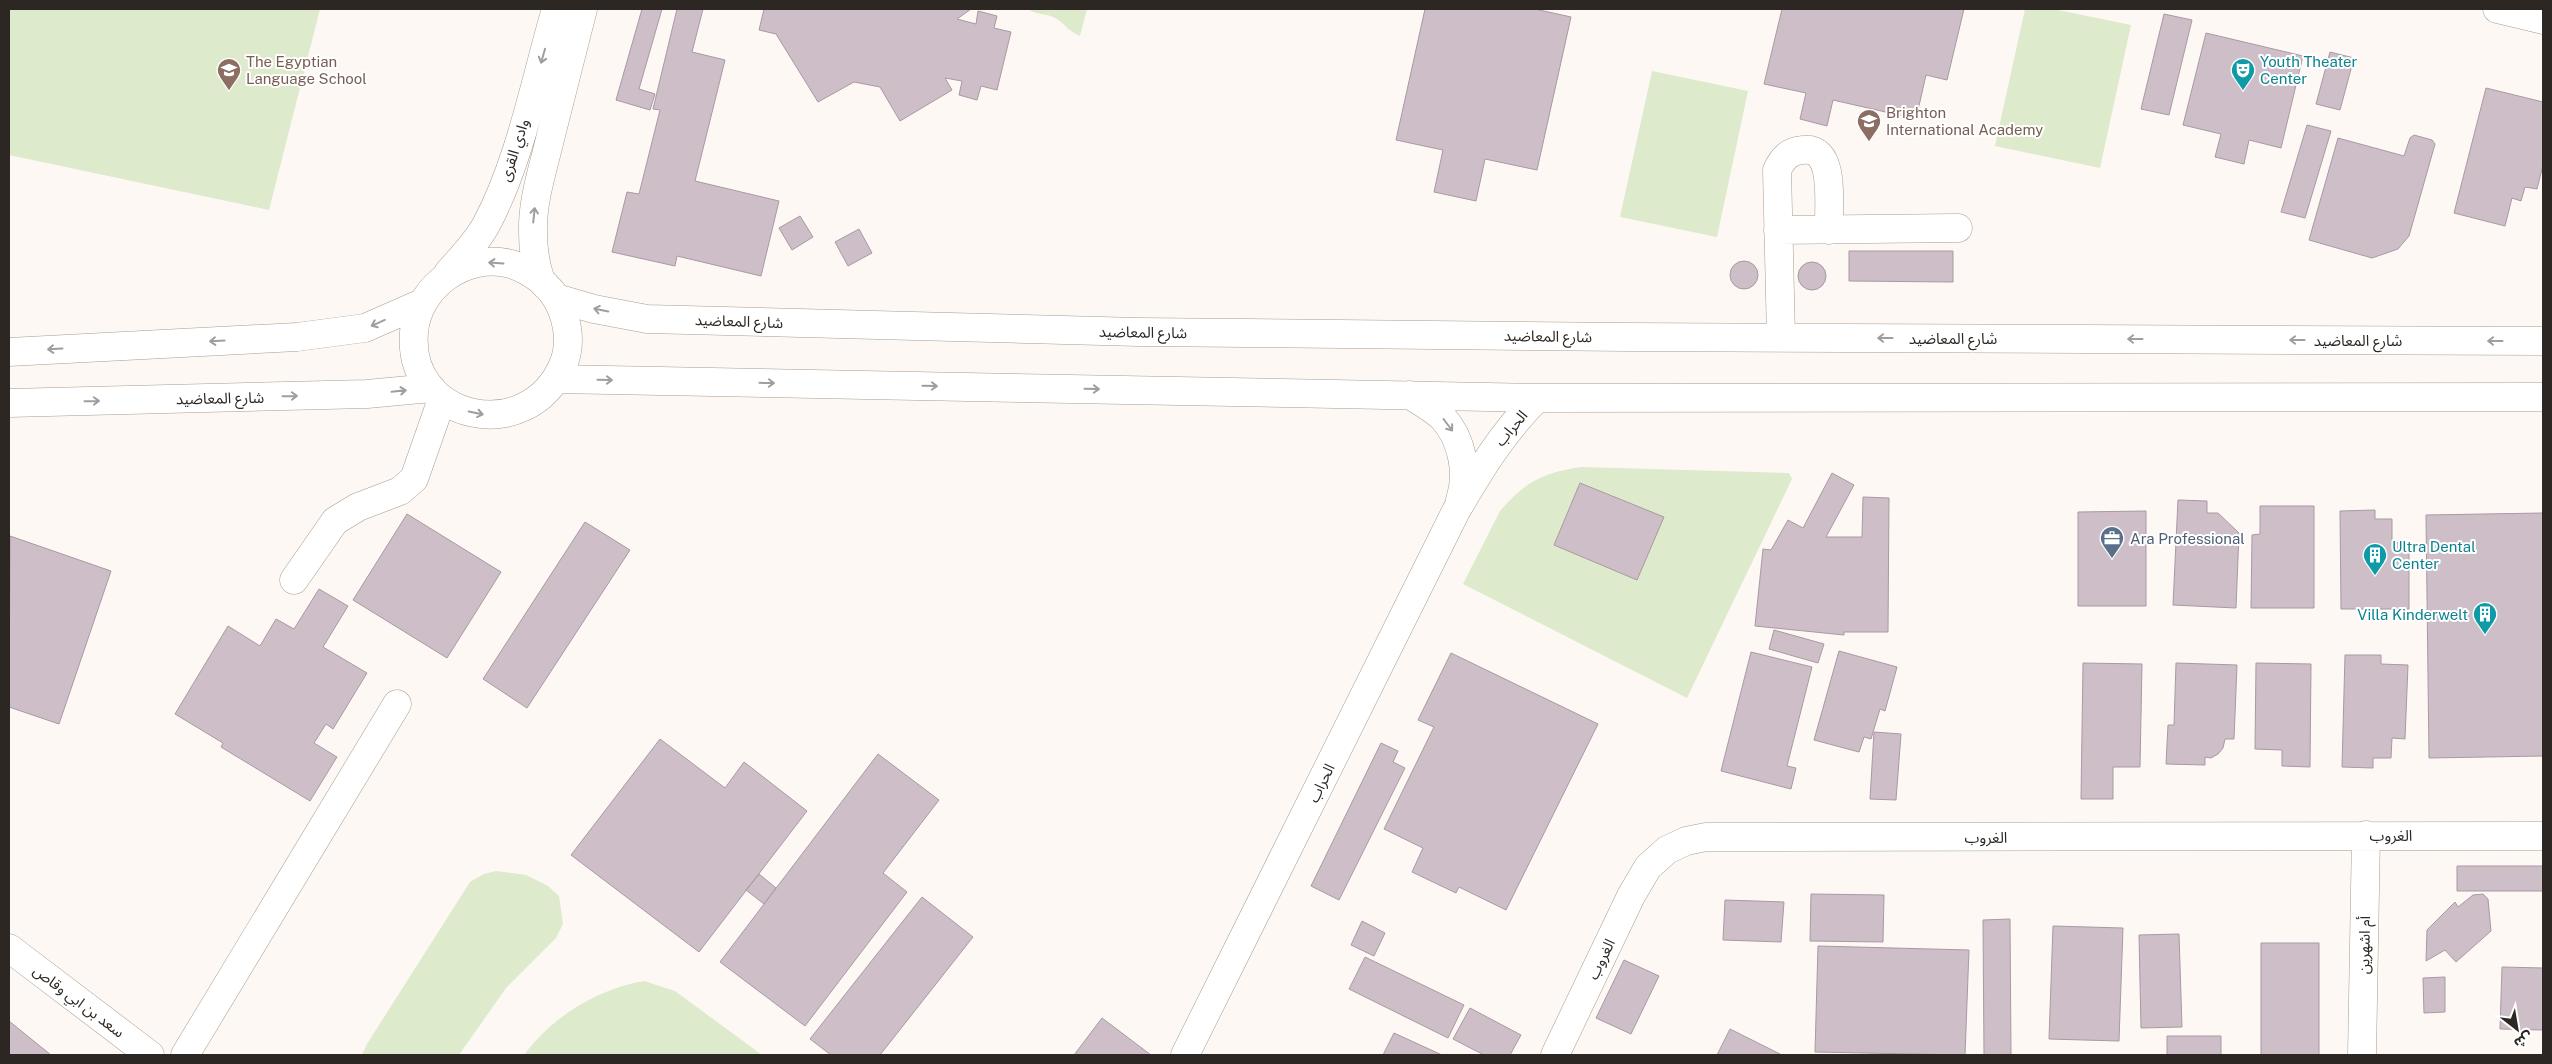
<svg xmlns="http://www.w3.org/2000/svg" width="2552" height="1064" font-family="'Public Sans','Noto Sans Arabic',sans-serif">
<style>
.green{fill:#deeacc}
.building{fill:#cebec8;stroke:#a899a3}
.lines{fill:none;stroke-linecap:round;stroke-linejoin:round}
.minor-casing{stroke:#a89d90;stroke-width:29}
.minor{stroke:#fff;stroke-width:28}
.oneway{stroke:#a09e9c}
.labels{text-anchor:middle;dominant-baseline:central;stroke-width:4;stroke-linejoin:round;paint-order:stroke}
.education-label{font-size:15px;fill:#785e54;stroke:#fff;text-anchor:start}
.culture-label{font-size:15px;fill:#0d838f;stroke:#fff;text-anchor:start}
.street-label{font-size:15px;fill:#2c2722;stroke:#fff}
.service-label{font-size:15px;fill:#4e5e75;stroke:#fff;text-anchor:start}
</style>
<rect width="100%" height="100%" fill="#fdf8f3"/>
<path class="green" d="M 9,9 L 320,9 L 269,210 L 9,155 Z
M 1028,9 L 1087,9 L 1080,36 C 1066,30 1065,23 1055,18 C 1046,13 1036,15 1028,9 Z
M 2025,9 L 2053,9 L 2131,25 L 2100,168 L 1995,146 Z
M 1652,71 L 1748,91 L 1717,237 L 1620,217 Z
M 1582,467 L 1789,473 L 1792,479 L 1687,698 L 1463,584 L 1500,511 C 1524,482 1545,472 1582,467 Z
M 496,871 L 526,875 L 548,886 L 559,896 L 563,924 L 556,938 L 506,988 L 459,1055 L 362,1055 L 367,1044 L 470,882 L 484,874 Z
M 644,981 L 675,991 L 762,1055 L 524,1055 C 552,1017 597,989 644,981 Z"/>
<path class="building" d="M 642,9 L 662,9 L 639,89 L 655,94 L 650,110 L 616,100 Z
M 677,9 L 703,9 L 692,52 L 725,60 L 695,181 L 779,201 L 761,276 L 677,256 L 675,266 L 612,252 L 627,192 L 639,194 L 660,110 L 653,109 Z
M 764,9 L 971,9 L 957,19 L 976,24 L 978,11 L 997,16 L 994,28 L 1011,32 L 997,90 L 981,86 L 977,100 L 959,95 L 962,81 L 945,78 L 952,90 L 900,121 L 880,87 L 854,82 L 818,102 L 776,34 L 759,30 Z
M 1425,9 L 1535,9 L 1571,17 L 1537,170 L 1485,159 L 1476,201 L 1434,192 L 1443,150 L 1396,140 Z
M 1782,9 L 1964,9 L 1947,80 L 1926,75 L 1916,119 L 1833,100 L 1827,126 L 1800,119 L 1806,93 L 1764,84 Z
M 2164,14 L 2192,20 L 2169,115 L 2141,109 Z
M 2206,33 L 2303,56 L 2281,148 L 2249,140 L 2244,164 L 2215,157 L 2221,134 L 2183,125 Z
M 2330,52 L 2354,58 L 2340,110 L 2316,104 Z
M 2486,88 L 2543,102 L 2543,165 L 2537,189 L 2525,187 L 2521,201 L 2512,198 L 2505,226 L 2454,213 Z
M 2307,125 L 2331,131 L 2305,218 L 2281,212 Z
M 2414,135 L 2432,140 L 2435,144 L 2409,236 L 2398,249 L 2372,258 L 2309,240 L 2338,138 L 2404,156 L 2410,138 Z
M 800,216 L 813,237 L 792,250 L 779,228 Z
M 859,229 L 872,253 L 848,266 L 835,242 Z
M 1849,251 L 1953,251 L 1953,282 L 1849,281 Z
M1730 275a14 14 0 1 1 28 0a14 14 0 1 1-28 0Z
M1798 276a14 14 0 1 1 28 0a14 14 0 1 1-28 0Z
M 1832,473 L 1854,485 L 1826,537 L 1862,537 L 1863,497 L 1889,498 L 1888,632 L 1844,632 L 1844,635 L 1755,626 L 1763,549 L 1771,550 L 1788,520 L 1803,528 Z
M 1580,483 L 1664,517 L 1637,580 L 1554,545 Z
M 2178,500 L 2207,501 L 2207,513 L 2218,513 L 2239,533 L 2236,608 L 2173,605 Z
M 2260,506 L 2314,506 L 2314,608 L 2251,608 L 2252,535 L 2260,534 Z
M 2375,510 L 2375,519 L 2392,519 L 2392,543 L 2409,542 L 2409,609 L 2341,609 L 2340,511 Z
M 2146,511 L 2146,606 L 2078,606 L 2078,512 Z
M 2543,513 L 2543,756 L 2429,758 L 2426,515 Z
M 407,514 L 501,572 L 447,658 L 353,600 Z
M 585,522 L 630,550 L 527,708 L 483,679 Z
M 10,536 L 111,571 L 59,724 L 9,707 Z
M 319,589 L 348,606 L 323,647 L 367,673 L 333,729 L 326,724 L 314,743 L 337,757 L 310,801 L 221,747 L 223,743 L 175,714 L 228,626 L 260,646 L 276,619 L 294,629 Z
M 1774,630 L 1824,644 L 1818,663 L 1769,649 Z
M 1839,651 L 1897,667 L 1885,711 L 1880,709 L 1871,739 L 1864,737 L 1859,752 L 1814,740 Z
M 1751,652 L 1812,667 L 1787,766 L 1796,768 L 1791,789 L 1721,771 Z
M 1451,653 L 1598,724 L 1506,910 L 1459,887 L 1456,893 L 1412,872 L 1423,848 L 1384,829 L 1434,727 L 1418,720 Z
M 2345,655 L 2381,655 L 2381,664 L 2408,665 L 2405,739 L 2392,738 L 2391,758 L 2373,758 L 2373,768 L 2342,767 Z
M 2083,663 L 2142,664 L 2140,767 L 2113,767 L 2113,799 L 2081,799 Z
M 2176,663 L 2237,665 L 2234,739 L 2225,739 L 2223,748 L 2218,754 L 2211,758 L 2205,757 L 2205,765 L 2166,764 L 2168,725 L 2174,725 Z
M 2256,663 L 2311,664 L 2310,767 L 2282,766 L 2282,750 L 2255,749 Z
M 1874,732 L 1901,734 L 1896,800 L 1870,799 Z
M 660,739 L 725,788 L 744,762 L 807,811 L 699,952 L 571,855 Z
M 1381,743 L 1398,751 L 1393,762 L 1405,768 L 1339,900 L 1311,886 Z
M 878,754 L 939,800 L 883,873 L 907,892 L 805,1026 L 720,962 Z
M 2457,866 L 2543,866 L 2543,891 L 2457,891 Z
M 759,874 L 776,888 L 764,904 L 746,890 Z
M 1811,894 L 1884,895 L 1883,942 L 1810,941 Z
M 2483,894 L 2488,899 L 2491,931 L 2456,962 L 2445,950 L 2426,961 L 2427,930 L 2455,902 L 2458,907 L 2473,895 Z
M 922,897 L 973,937 L 880,1055 L 831,1055 L 810,1039 Z
M 1725,900 L 1784,902 L 1781,942 L 1723,940 Z
M 2010,919 L 2011,1055 L 1984,1055 L 1983,920 Z
M 1362,921 L 1385,933 L 1374,956 L 1351,945 Z
M 2053,926 L 2123,928 L 2119,1041 L 2049,1039 Z
M 2179,934 L 2182,1027 L 2141,1028 L 2139,935 Z
M 2261,943 L 2319,943 L 2319,1055 L 2261,1055 Z
M 1818,946 L 1969,950 L 1965,1055 L 1815,1052 Z
M 1365,957 L 1464,1005 L 1448,1038 L 1349,989 Z
M 1624,960 L 1659,976 L 1631,1034 L 1596,1018 Z
M 2502,967 L 2543,968 L 2543,1030 L 2500,1029 Z
M 2445,977 L 2445,1012 L 2424,1013 L 2423,978 Z
M 1470,1008 L 1521,1035 L 1510,1055 L 1484,1055 L 1453,1039 Z
M 1102,1018 L 1151,1055 L 1074,1055 Z
M 9,1021 L 51,1055 L 9,1055 Z
M 1730,1029 L 1782,1055 L 1717,1055 Z
M 1394,1033 L 1442,1055 L 1383,1055 Z
M 2167,1036 L 2221,1036 L 2221,1055 L 2167,1055 Z"/>
<g class="lines">
<g class="minor-casing">
<path id="minor" d="M 2497,9 L 2543,20
M 1778,230 L 1958,228
M 448,273 C 461,258 477,242 486,225 C 520,162 536,77 556,9
M 541,280 C 531,273 522,267 511,264 C 466,252 418,286 414,332 C 406,421 528,447 563,365 C 573,342 567,312 552,292 C 548,287 542,283 540,278 C 535,263 533,248 533,232 C 532,201 543,169 550,139 C 561,95 572,52 583,9
M 556,298 L 594,309 L 647,319 L 1139,332 L 1627,337 L 2543,341
M 1781,337 L 1777,170 C 1783,158 1789,151 1803,150 C 1837,145 1828,208 1829,230
M 9,352 L 297,337 L 365,328 L 422,303
M 556,379 L 1537,398 L 2543,397
M 1410,395 C 1421,402 1434,409 1443,418 C 1462,439 1469,473 1460,500
M 9,403 L 367,394 L 431,388
M 294,580 L 335,521 L 358,507 L 400,491 L 414,479 L 442,399
M 9,948 L 150,1055
M 185,1055 L 397,704
M 1185,1055 L 1456,511 C 1482,467 1501,435 1537,398
M 1555,1055 L 1631,896 L 1648,867 L 1667,850 L 1686,841 L 1706,837 L 2543,836
M 2362,1055 L 2366,835"/>
</g>
<use href="#minor" class="minor"/>
</g>
<defs><path id="oneway-shaft" d="M-6 0H5M1.5-3L5.5 0L1.5 3" fill="none" stroke-width="1.6" stroke-linecap="round" stroke-linejoin="round" transform="scale(1.25)"/></defs>
<g class="oneway">
<use href="#oneway-shaft" transform="translate(543 56) rotate(106)"/>
<use href="#oneway-shaft" transform="translate(534 215) rotate(-84)"/>
<use href="#oneway-shaft" transform="translate(496 263) rotate(-176)"/>
<use href="#oneway-shaft" transform="translate(601 310) rotate(-169)"/>
<use href="#oneway-shaft" transform="translate(378 323) rotate(156)"/>
<use href="#oneway-shaft" transform="translate(1885 338) rotate(-180)"/>
<use href="#oneway-shaft" transform="translate(2135 339) rotate(-180)"/>
<use href="#oneway-shaft" transform="translate(2297 340) rotate(-180)"/>
<use href="#oneway-shaft" transform="translate(217 341) rotate(177)"/>
<use href="#oneway-shaft" transform="translate(2495 341) rotate(-180)"/>
<use href="#oneway-shaft" transform="translate(55 349) rotate(177)"/>
<use href="#oneway-shaft" transform="translate(605 380) rotate(1)"/>
<use href="#oneway-shaft" transform="translate(767 383) rotate(1)"/>
<use href="#oneway-shaft" transform="translate(930 386) rotate(1)"/>
<use href="#oneway-shaft" transform="translate(1092 389) rotate(1)"/>
<use href="#oneway-shaft" transform="translate(399 391) rotate(-6)"/>
<use href="#oneway-shaft" transform="translate(290 396) rotate(-1)"/>
<use href="#oneway-shaft" transform="translate(92 401) rotate(-1)"/>
<use href="#oneway-shaft" transform="translate(476 413) rotate(12)"/>
<use href="#oneway-shaft" transform="translate(1448 425) rotate(53)"/>
</g>
<defs>
<g id="school-pin" transform="scale(1.25)"><path d="M0 17L-7.5 6A9.5 9.5 0 1 1 7.5 6Z" fill="#8d6e63" stroke="#fff"/><path d="M0-5L7-2L0 1L-7-2ZM-4 1L0 2.5L4 1V4Q0 6-4 4Z" fill="#fff"/></g>
<g id="theatre-pin" transform="scale(1.25)"><path d="M0 17L-7.5 6A9.5 9.5 0 1 1 7.5 6Z" fill="#0f9aa8" stroke="#fff"/><path d="M-5-5.5Q0-4 5-5.5V0Q5 5 0 6Q-5 5-5 0ZM-3.3-2.5H-1v1.5H-3.3ZM1-2.5H3.3v1.5H1ZM-2.8 1Q0 5.5 2.8 1Z" fill="#fff"/></g>
<g id="office-pin" transform="scale(1.25)"><path d="M0 17L-7.5 6A9.5 9.5 0 1 1 7.5 6Z" fill="#5c6f8a" stroke="#fff"/><path d="M-6-3h4V-5.5h4V-3h4V5H-6ZM-1-4.5V-3h2v-1.5ZM-6 0V1H6V0Z" fill="#fff"/></g>
<g id="building-pin" transform="scale(1.25)"><path d="M0 17L-7.5 6A9.5 9.5 0 1 1 7.5 6Z" fill="#0f9aa8" stroke="#fff"/><path d="M-4-6H4V6H1V3H-1V6H-4ZM-2.5-4.3h1.7v1.8h-1.7ZM.8-4.3h1.7v1.8H.8ZM-2.5-1h1.7V.8h-1.7ZM.8-1h1.7V.8H.8Z" fill="#fff"/></g>
</defs>
<g fill-rule="evenodd">
<use href="#school-pin" x="229" y="70"/>
<use href="#theatre-pin" x="2243" y="70"/>
<use href="#school-pin" x="1869" y="121"/>
<use href="#office-pin" x="2112" y="538"/>
<use href="#building-pin" x="2375" y="555"/>
<use href="#building-pin" x="2485" y="614"/>
</g>
<g class="labels">
<g class="education-label">
<text x="246" y="61">The Egyptian<tspan x="246" dy="17">Language School</tspan></text>
<text x="1886" y="112">Brighton<tspan x="1886" dy="17">International Academy</tspan></text>
</g>
<g class="culture-label">
<text x="2260" y="61">Youth Theater<tspan x="2260" dy="17">Center</tspan></text>
<text x="2392" y="546">Ultra Dental<tspan x="2392" dy="17">Center</tspan></text>
<text x="2468" y="614" text-anchor="end">Villa Kinderwelt</text>
</g>
<g class="street-label">
<text transform="translate(514 150) rotate(-72)">وادي القرى</text>
<text transform="translate(739 321) rotate(2)">شارع المعاضيد</text>
<text transform="translate(1143 332) rotate(1)">شارع المعاضيد</text>
<text transform="translate(1548 336) rotate(1)">شارع المعاضيد</text>
<text x="1953" y="338">شارع المعاضيد</text>
<text x="2358" y="340">شارع المعاضيد</text>
<text transform="translate(220 398) rotate(-1)">شارع المعاضيد</text>
<text transform="translate(1511 428) rotate(-50)">الحراب</text>
<text transform="translate(1321 783) rotate(-64)">الحراب</text>
<text x="2391" y="835">الغروب</text>
<text x="1986" y="837">الغروب</text>
<text transform="translate(2364 945) rotate(-89)">أم اشهرين</text>
<text transform="translate(1601 959) rotate(-64)">الغروب</text>
<text transform="translate(79 1001) rotate(37)">سعد بن ابي وقاص</text>
</g>
<g class="service-label">
<text x="2130" y="538">Ara Professional</text>
</g>
</g>
<rect width="2552" height="1064" fill="none" stroke="#2c2722" stroke-width="20"/>
<g transform="translate(2517 1029) rotate(149)" stroke="#ffffff" stroke-width="4" paint-order="stroke">
<path d="M0-4L9 19L0 12L-9 19Z" fill="#2c2722"/>
<text y="-8" font-size="14" font-weight="bold" text-anchor="middle" fill="#2c2722">ش</text>
</g>
</svg>
